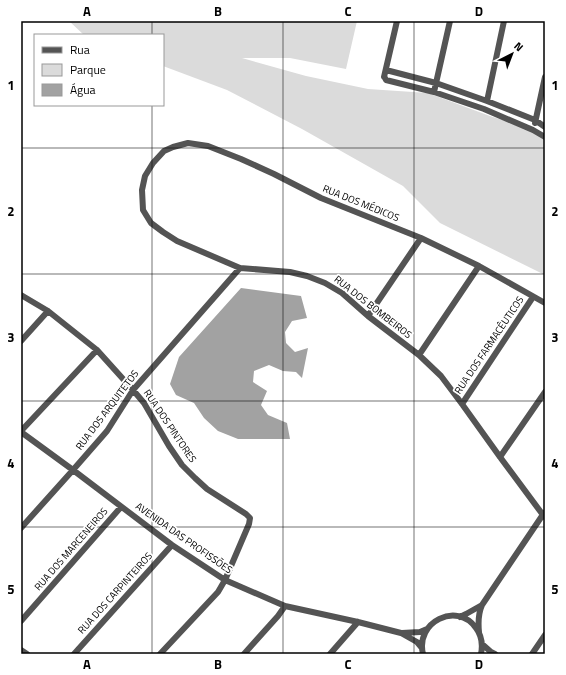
<svg xmlns="http://www.w3.org/2000/svg" width="566" height="675" font-family="'Titillium Web',sans-serif">
<style>
.green{fill:#dbdbdb}
.water{fill:#a2a2a2}
.lines{fill:none;stroke-linecap:round;stroke-linejoin:round}
.minor{stroke:#545454;stroke-width:6}
.grid{fill:none;stroke:#000;stroke-width:1;stroke-opacity:0.55}
.labels{text-anchor:middle;dominant-baseline:central;stroke-width:3.5;stroke-linejoin:round;paint-order:stroke}
.street-label{font-size:10px;fill:#000;stroke:#fff}
.neatline{fill:none;stroke:#000;stroke-width:1.5}
.grid-label{font-size:13px;text-anchor:middle;font-weight:bold;fill:#000}
</style>
<rect width="100%" height="100%" fill="#fff"/>
<path class="green" d="M 69,21 L 357,21 L 346,69 L 290,58 L 242,58 L 306,76 L 368,89 L 428,93 L 490,116 L 537,131 L 545,137 L 545,275 L 440,223 L 403,186 L 302,129 L 227,90 L 163,66 L 163,35 L 84,35 Z"/>
<path class="water" d="M 241,288 L 301,296 L 307,318 L 292,321 L 285,332 L 286,343 L 295,352 L 308,348 L 302,378 L 296,372 L 283,371 L 269,365 L 254,371 L 253,382 L 267,391 L 261,405 L 268,415 L 287,423 L 290,439 L 238,439 L 218,431 L 204,418 L 194,403 L 176,395 L 170,384 L 179,357 Z"/>
<g class="lines">
<path class="minor" d="M 397,21 L 384,77 L 385,78 L 386,80 L 434,92 L 484,109 L 533,130 L 545,137
M 386,70 L 436,83 L 487,101 L 535,120 L 545,127
M 434,92 L 450,21
M 487,101 L 504,21
M 535,123 L 545,77
M 21,295 L 48,311 L 97,350 L 133,390 L 144,403 L 169,446 L 182,465 L 195,478 L 207,489 L 246,514 L 250,518 L 249,524 L 225,580 L 218,592 L 160,654
M 545,303 L 479,266 L 421,238 L 321,198 L 274,174 L 241,159 L 208,146 L 188,143 L 173,147 L 164,151 L 153,163 L 145,176 L 142,190 L 143,210 L 151,223 L 163,232 L 177,241 L 240,268 L 290,272 L 307,276 L 325,283 L 342,293 L 368,316 L 419,355 L 441,376 L 462,404 L 500,457 L 543,515 L 545,517
M 368,316 L 421,238
M 21,341 L 48,311
M 419,355 L 479,266
M 462,404 L 533,297
M 21,431 L 97,350
M 21,432 L 73,470 L 172,545 L 225,580 L 285,606 L 358,622 L 401,633 L 417,642 L 422,648
M 500,457 L 545,392
M 21,528 L 73,470 L 107,431 L 133,390 L 240,268
M 460,617 L 466,614 L 482,605
M 21,621 L 121,507
M 479,632 C 478,622 478,614 482,605 L 544,513
M 402,633 L 420,632 L 427,629
M 482,644 L 491,652 L 495,654
M 21,650 L 27,654
M 74,654 L 172,545
M 244,654 L 278,616 L 285,606
M 330,654 L 358,622
M 423,654 C 415,622 457,601 476,628 C 482,636 483,644 481,654
M 532,654 L 545,635"/>
</g>
<path class="grid" d="M 152,21 L 152,35M 283,21 L 283,654M 414,21 L 414,654M 152,105 L 152,654M 21,148 L 545,148M 21,274 L 545,274M 21,401 L 545,401M 21,527 L 545,527"/>
<g class="labels">
<g class="street-label">
<text transform="translate(361 203) rotate(22)">RUA DOS MÉDICOS</text>
<text transform="translate(373 307) rotate(38)">RUA DOS BOMBEIROS</text>
<text transform="translate(489 345) rotate(-56)">RUA DOS FARMACÊUTICOS</text>
<text transform="translate(107 410) rotate(-53)">RUA DOS ARQUITETOS</text>
<text transform="translate(170 426) rotate(56)">RUA DOS PINTORES</text>
<text transform="translate(184 538) rotate(35)">AVENIDA DAS PROFISSÕES</text>
<text transform="translate(71 549) rotate(-49)">RUA DOS MARCENEIROS</text>
<text transform="translate(115 593) rotate(-48)">RUA DOS CARPINTEIROS</text>
</g>
</g>
<rect width="566" height="675" fill="none" stroke="#ffffff" stroke-width="44"/>
<rect x="34" y="34" width="130" height="72" fill="#ffffff" stroke="#999999"/>
<rect x="42" y="47" width="20" height="6" fill="#545454" stroke="#999999"/>
<text x="70" y="54" font-size="12" fill="#000000">Rua</text>
<rect x="42" y="64" width="20" height="12" fill="#dbdbdb" stroke="#999999"/>
<text x="70" y="74" font-size="12" fill="#000000">Parque</text>
<rect x="42" y="84" width="20" height="12" fill="#a2a2a2" stroke="#999999"/>
<text x="70" y="94" font-size="12" fill="#000000">Água</text>
<g transform="translate(512 54) rotate(42)" stroke="#ffffff" stroke-width="3" paint-order="stroke">
<path d="M0-3L7 15L0 10L-7 15Z" fill="#000000"/>
<text y="-6" font-size="11" font-weight="bold" text-anchor="middle" fill="#000000">N</text>
</g>
<rect x="22" y="22" width="522" height="631" class="neatline"/>
<g class="grid-label">
<text x="87" y="16">A</text>
<text x="218" y="16">B</text>
<text x="348" y="16">C</text>
<text x="479" y="16">D</text>
<text x="11" y="90">1</text>
<text x="555" y="90">1</text>
<text x="11" y="216">2</text>
<text x="555" y="216">2</text>
<text x="11" y="342">3</text>
<text x="555" y="342">3</text>
<text x="11" y="468">4</text>
<text x="555" y="468">4</text>
<text x="11" y="594">5</text>
<text x="555" y="594">5</text>
<text x="87" y="669">A</text>
<text x="218" y="669">B</text>
<text x="348" y="669">C</text>
<text x="479" y="669">D</text>
</g>
</svg>
